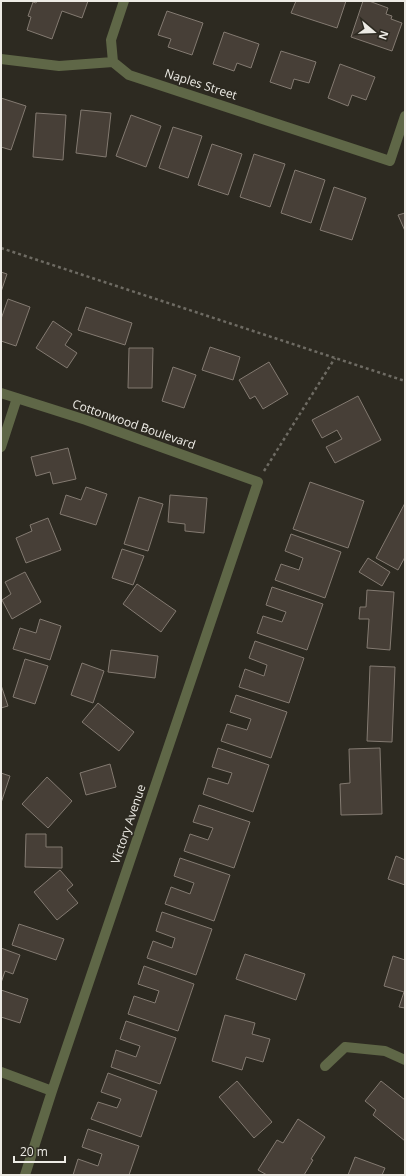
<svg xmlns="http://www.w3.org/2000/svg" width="406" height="1176" font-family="'Open Sans',sans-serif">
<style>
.building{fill:#473f37;stroke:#837a71}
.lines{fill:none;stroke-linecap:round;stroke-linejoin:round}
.path{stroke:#6e6b63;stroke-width:2.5;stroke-dasharray:3 3;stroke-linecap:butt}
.minor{stroke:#5f6747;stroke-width:10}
.labels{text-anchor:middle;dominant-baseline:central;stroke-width:3.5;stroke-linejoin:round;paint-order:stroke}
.street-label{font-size:12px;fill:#edebe5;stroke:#2d2a21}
</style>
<rect width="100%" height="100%" fill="#2d2a21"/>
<path class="building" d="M 37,1 L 88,1 L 82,18 L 62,11 L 52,39 L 27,30 L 31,17 L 28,16 L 33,2 L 36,3 Z
M 296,1 L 346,1 L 337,28 L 291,13 Z
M 363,1 L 369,1 L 388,8 L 386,14 L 392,16 L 391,19 L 402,23 L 392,51 L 351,37 Z
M 167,11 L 203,23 L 192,55 L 168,47 L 171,39 L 158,35 Z
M 224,32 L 259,44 L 251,68 L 237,63 L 234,71 L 213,64 Z
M 281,51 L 316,62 L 309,83 L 294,79 L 291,89 L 270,82 Z
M 340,64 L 375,77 L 366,100 L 352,95 L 348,106 L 328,98 Z
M 1,98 L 26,106 L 11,150 L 1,147 Z
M 81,110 L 111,113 L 106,157 L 76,153 Z
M 36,113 L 66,115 L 63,160 L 33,157 Z
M 131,115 L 161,126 L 146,167 L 116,156 Z
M 173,127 L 202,136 L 188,178 L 159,168 Z
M 212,144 L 242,154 L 228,195 L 198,185 Z
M 254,154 L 285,164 L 270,207 L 240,197 Z
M 295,170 L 325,180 L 311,223 L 281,213 Z
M 334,187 L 366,198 L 352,240 L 320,230 Z
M 405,213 L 405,231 L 398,215 Z
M 1,272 L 7,274 L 1,292 Z
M 8,299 L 30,307 L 16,346 L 1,341 L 1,319 Z
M 86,307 L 132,323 L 125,345 L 78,330 Z
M 53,321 L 72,334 L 65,345 L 77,353 L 67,368 L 36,348 Z
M 210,347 L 240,357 L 233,380 L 202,370 Z
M 129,348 L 153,348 L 152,388 L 128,388 Z
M 269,362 L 288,394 L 263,409 L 255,396 L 250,399 L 239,380 Z
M 173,367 L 196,375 L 184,408 L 162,401 Z
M 358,396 L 381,440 L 335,463 L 326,447 L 342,439 L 337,430 L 322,438 L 312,420 Z
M 68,448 L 76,479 L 53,484 L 50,472 L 36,476 L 31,457 Z
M 310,482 L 364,501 L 348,548 L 293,529 Z
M 86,487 L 107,494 L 96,525 L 60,514 L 66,495 L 81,500 Z
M 170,495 L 207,498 L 204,533 L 185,531 L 185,524 L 168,522 Z
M 139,497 L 163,504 L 148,551 L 124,544 Z
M 405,503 L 405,557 L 398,570 L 376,558 Z
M 48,518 L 61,550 L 26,563 L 16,538 L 32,531 L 30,525 Z
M 291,534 L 341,552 L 325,598 L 275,580 L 281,564 L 299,570 L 303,558 L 285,551 Z
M 122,549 L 144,556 L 133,585 L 112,578 Z
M 368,558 L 390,572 L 382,586 L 359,572 Z
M 25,572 L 41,602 L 12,619 L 2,600 L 11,594 L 5,582 Z
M 137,584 L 176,611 L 161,632 L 123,604 Z
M 272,587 L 323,604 L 307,650 L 257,633 L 263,616 L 282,622 L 286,612 L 266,605 Z
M 367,590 L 394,592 L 390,650 L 367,648 L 369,619 L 359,619 L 360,607 L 366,607 Z
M 40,619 L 61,626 L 50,660 L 13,649 L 20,628 L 36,633 Z
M 255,641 L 304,658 L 289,703 L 239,687 L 245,669 L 264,676 L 267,665 L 249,658 Z
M 111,650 L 158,656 L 155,678 L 108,672 Z
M 25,659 L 48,666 L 35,704 L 13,697 Z
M 82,663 L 104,671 L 93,703 L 71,695 Z
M 370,666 L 395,667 L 392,742 L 367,741 Z
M 1,685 L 8,706 L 1,708 Z
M 236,695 L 287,712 L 271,758 L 221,741 L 227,724 L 247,730 L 251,719 L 230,712 Z
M 98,703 L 134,732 L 119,751 L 82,722 Z
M 218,748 L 269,765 L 253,812 L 203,794 L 208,778 L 228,784 L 232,773 L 212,767 Z
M 380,748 L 382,814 L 341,815 L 340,784 L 350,783 L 349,749 Z
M 110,764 L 116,787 L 86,795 L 80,773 Z
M 1,773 L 10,776 L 1,803 Z
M 47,777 L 72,801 L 48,828 L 22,804 Z
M 199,805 L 250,822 L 234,868 L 184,851 L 190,834 L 208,840 L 213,828 L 193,822 Z
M 26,834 L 46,834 L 46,847 L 62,847 L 62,868 L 25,867 Z
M 396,856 L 405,860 L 405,885 L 388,879 Z
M 180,858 L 230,875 L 214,921 L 165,904 L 171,887 L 190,894 L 194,883 L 174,876 Z
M 60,870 L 73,885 L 67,890 L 78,903 L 57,920 L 34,892 Z
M 162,912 L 212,929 L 196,975 L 147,958 L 153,941 L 172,948 L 175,938 L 156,931 Z
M 19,924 L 64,939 L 56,960 L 12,945 Z
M 1,948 L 20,955 L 13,974 L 5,971 L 1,983 Z
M 245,954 L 305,974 L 296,1000 L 236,979 Z
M 393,956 L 405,960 L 405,1008 L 399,1007 L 404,992 L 384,986 Z
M 144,966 L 194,984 L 178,1031 L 128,1014 L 134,996 L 155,1003 L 159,991 L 138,984 Z
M 1,990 L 28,999 L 20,1023 L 1,1017 Z
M 225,1015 L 255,1023 L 252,1034 L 270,1039 L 263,1062 L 246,1057 L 242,1070 L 212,1061 Z
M 126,1021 L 176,1038 L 160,1084 L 111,1067 L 116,1050 L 136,1057 L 140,1046 L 120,1039 Z
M 108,1073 L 157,1091 L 141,1137 L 91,1119 L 98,1102 L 117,1108 L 121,1099 L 101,1092 Z
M 237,1081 L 272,1122 L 254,1138 L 219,1097 Z
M 381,1081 L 405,1100 L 405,1141 L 373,1115 L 376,1110 L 365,1101 Z
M 298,1119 L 325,1137 L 311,1159 L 313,1160 L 304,1175 L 267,1175 L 258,1170 L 277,1140 L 283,1143 Z
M 88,1129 L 139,1146 L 129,1175 L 73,1175 L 78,1159 L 98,1166 L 102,1154 L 82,1147 Z
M 355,1157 L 385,1168 L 382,1175 L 348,1175 Z"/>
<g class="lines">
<path class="path" d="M 1,248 L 405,381
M 264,471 L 335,358"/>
<path class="minor" d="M 1,59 L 59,66 L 113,62 L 129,75 L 390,161 L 405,116
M 113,62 L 111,40 L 124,1
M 1,393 L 86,420 L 258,482 L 52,1091 L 25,1175
M 1,447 L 17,398
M 325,1066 L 345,1047 L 385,1051 L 405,1060
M 1,1072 L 52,1091"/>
</g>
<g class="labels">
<g class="street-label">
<text transform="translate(201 84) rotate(18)">Naples Street</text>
<text transform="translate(134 424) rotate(19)">Cottonwood Boulevard</text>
<text transform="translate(128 824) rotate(-71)">Victory Avenue</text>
</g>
</g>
<rect width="406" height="1176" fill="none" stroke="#edebe5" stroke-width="4"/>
<g transform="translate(374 32) rotate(109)" stroke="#2d2a21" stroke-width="3" paint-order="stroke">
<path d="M0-3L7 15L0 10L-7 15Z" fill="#edebe5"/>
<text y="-6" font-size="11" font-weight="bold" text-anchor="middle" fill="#edebe5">N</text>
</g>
<path d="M14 1156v6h51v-6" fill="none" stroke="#edebe5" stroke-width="2"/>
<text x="20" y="1156" font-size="12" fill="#edebe5" stroke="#2d2a21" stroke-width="3" paint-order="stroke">20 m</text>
</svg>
